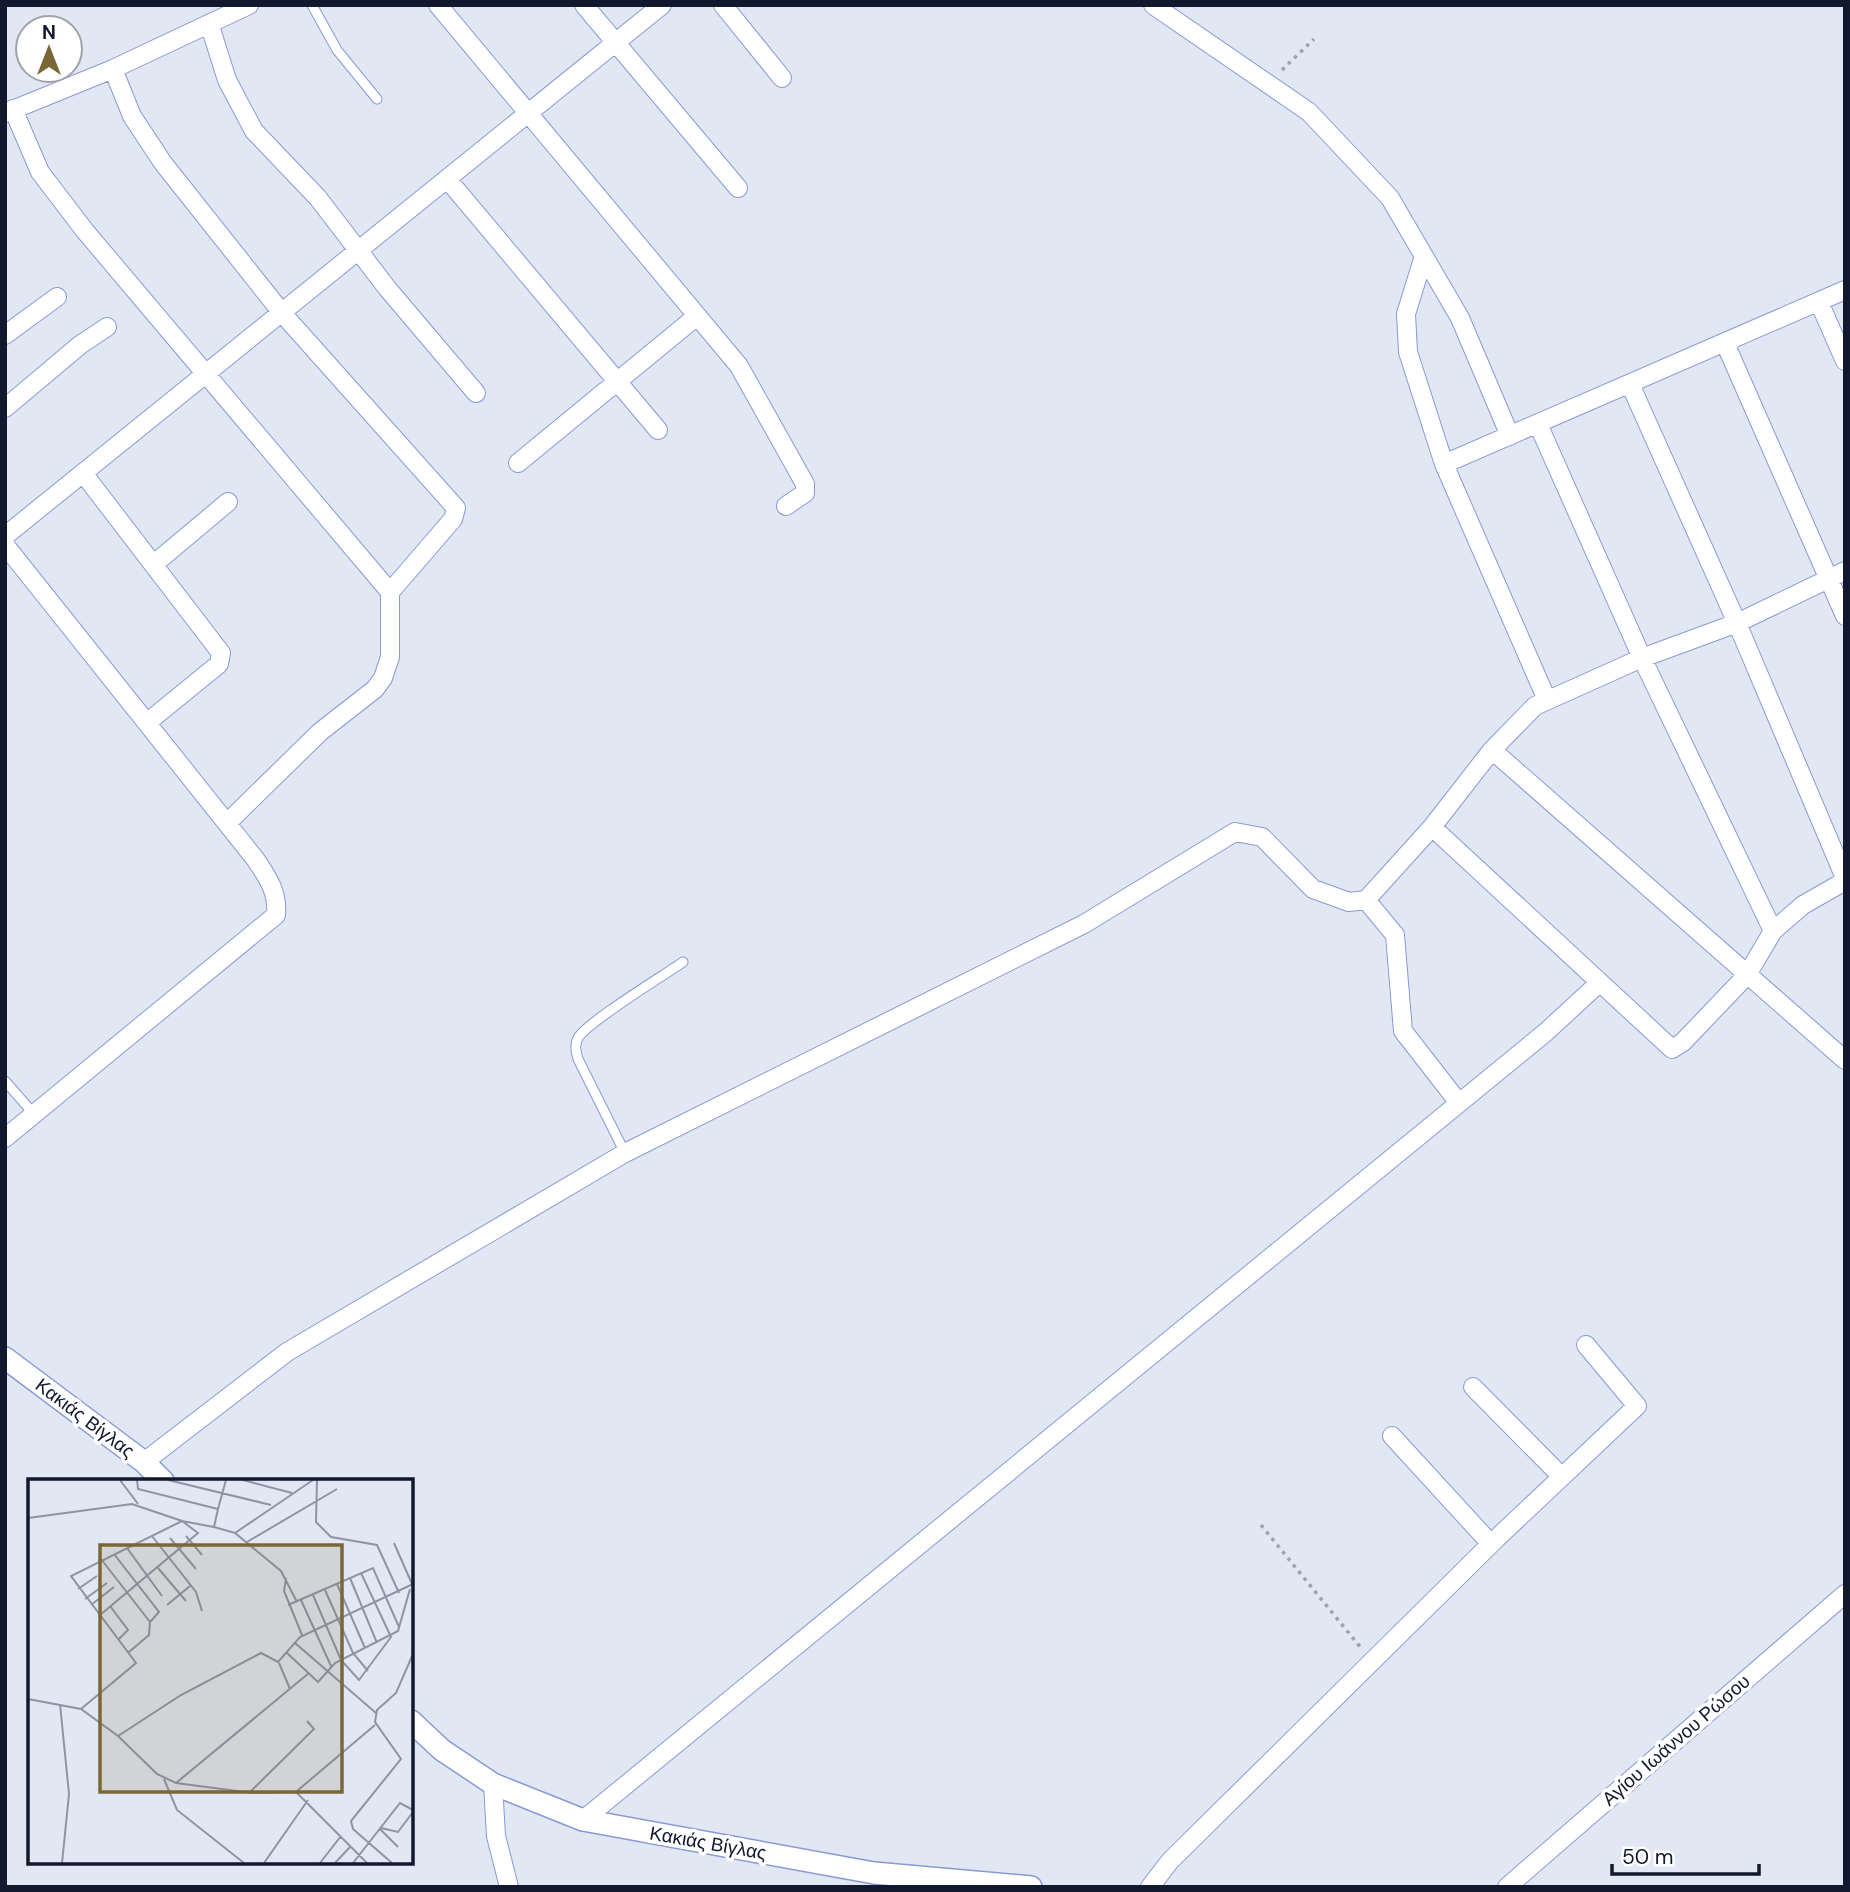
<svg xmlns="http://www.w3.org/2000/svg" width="1850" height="1892" font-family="'DM Sans',sans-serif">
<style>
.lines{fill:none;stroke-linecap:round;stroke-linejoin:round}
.service-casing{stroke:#889ad6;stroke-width:11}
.minor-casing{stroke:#889ad6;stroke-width:20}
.tertiary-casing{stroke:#889ad6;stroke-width:24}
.path{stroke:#9ca2b2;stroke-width:3.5;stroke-dasharray:3.5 5;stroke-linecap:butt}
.service{stroke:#fff;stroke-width:9}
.minor{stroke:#fff;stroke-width:18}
.tertiary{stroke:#fff;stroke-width:21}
.labels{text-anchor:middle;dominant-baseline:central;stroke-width:7;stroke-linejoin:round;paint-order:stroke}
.street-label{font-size:19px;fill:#12182e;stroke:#fff}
.inset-road{fill:none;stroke:#8f94a5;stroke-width:2}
.view{fill:#796836;fill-opacity:0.15;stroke:#796836;stroke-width:3.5}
.inset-edge{fill:none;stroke:#12182e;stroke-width:3.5}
</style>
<rect width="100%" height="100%" fill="#e2e7f4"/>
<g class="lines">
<g class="service-casing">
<path id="service" d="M 312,5 L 337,50 L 377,99
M 5,1081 L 34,1114
M 625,1153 L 578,1059 C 576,1053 574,1045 578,1038 C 587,1022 663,976 683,962"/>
</g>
<g class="minor-casing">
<path id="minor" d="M 438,5 L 739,366 L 805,484 L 805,493 L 786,506
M 584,5 L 738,188
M 723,5 L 782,78
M 1153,5 L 1309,112 L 1390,198 L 1460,318 L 1510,436
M 210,26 L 227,80 L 254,131 L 318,198 L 387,288 L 476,393
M 113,69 L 132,116 L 163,163 L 282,313 L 456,508 L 453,519 L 390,592
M 13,109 L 40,172 L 85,231 L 390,592 L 390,657 L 383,678 L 375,689 L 320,732 L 227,823
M 5,113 L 113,69 L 249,5
M 448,180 L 658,430
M 1423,259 L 1406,314 L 1408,352 L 1444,464 L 1547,700
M 1819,302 L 1845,361
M 5,335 L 57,297
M 1725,343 L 1845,616
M 1630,384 L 1737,623 L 1845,878
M 5,408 L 80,345 L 107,327
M 1538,424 L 1642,658 L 1773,931
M 518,463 L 697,316
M 1444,464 L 1845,290
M 83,473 L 221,653 L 219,664 L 149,721
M 5,536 L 662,5
M 5,545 L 256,860 C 268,878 278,892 276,915 L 5,1138
M 154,564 L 228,502
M 1492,750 L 1845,1060
M 1432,827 L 1672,1049 L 1683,1042 L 1747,975 L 1773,931 L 1803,905 L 1845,881
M 1366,900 L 1395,935 L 1403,1031 L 1459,1103
M 1473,1387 L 1562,1477
M 1392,1436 L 1491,1544
M 144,1462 L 287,1352 L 625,1153 L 1084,924 L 1235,832 L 1262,837 L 1313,889 L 1349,902 L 1366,900 L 1432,827 L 1492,750 L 1535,706 L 1642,658 L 1737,623 L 1845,571
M 493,1784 L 496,1836 L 509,1887
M 583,1820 L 1546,1032 L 1598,984
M 1150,1887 L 1170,1861 L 1497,1538 L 1637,1406 L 1586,1345
M 1507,1887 L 1845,1594"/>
</g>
<g class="tertiary-casing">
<path id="tertiary" d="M 5,1358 L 144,1462 L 163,1481
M 411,1721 L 442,1750 L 493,1784 L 583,1820 L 874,1873 L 1031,1887"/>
</g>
<path class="path" d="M 1282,70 L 1314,39
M 1261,1525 L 1361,1648"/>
<use href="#service" class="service"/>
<use href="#minor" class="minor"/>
<use href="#tertiary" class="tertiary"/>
</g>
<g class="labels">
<g class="street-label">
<text transform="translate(85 1418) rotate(37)">Κακιάς Βίγλας</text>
<text transform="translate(1676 1740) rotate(-41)">Αγίου Ιωάννου Ρώσου</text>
<text transform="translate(708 1843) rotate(10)">Κακιάς Βίγλας</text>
</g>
</g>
<g transform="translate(28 1479)">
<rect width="385" height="385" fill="#e2e7f4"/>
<path class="inset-road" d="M 92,1 L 110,25M 140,1 L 243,26M 215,1 L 264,14M 289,1 L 288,43 L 303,58 L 349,66 L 371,114M 190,30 L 198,1M 0,39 L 104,25 L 154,42 L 170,54 L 72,136M 186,48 L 207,54 L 285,1M 207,54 L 253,92 L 269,123M 124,57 L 168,113 L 174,132M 158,57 L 174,76M 142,59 L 168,90M 219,63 L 309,10M 366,64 L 384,105M 99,69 L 134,117M 86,75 L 131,133 L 122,143 L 121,156 L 101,173M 73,80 L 122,143M 130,89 L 158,122M 258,99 L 256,112 L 274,156M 322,99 L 349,164M 309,105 L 337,169M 50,110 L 69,97M 297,111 L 325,174 L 340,192M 285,116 L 313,181 L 331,201 L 363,158 L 333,94M 57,120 L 79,104M 273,121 L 303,187M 63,126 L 86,108M 139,126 L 162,107M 260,126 L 345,89 L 371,148M 82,127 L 100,151 L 91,160M 267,164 L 348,234M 259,174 L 290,203 L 307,184 L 370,152 L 382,110M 251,184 L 262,210M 0,220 L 53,230 L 90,257 L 129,295 L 148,304 L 224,314 L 268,313 L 339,384M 32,225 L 41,315 L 34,384M 53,230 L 108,184 L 43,97 L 154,42 L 186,48 L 190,30 L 110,10 L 109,1M 90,257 L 153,216 L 233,174 L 250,183 L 272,158 L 385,105M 136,300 L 149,331 L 216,384M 148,304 L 281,194M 269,312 L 347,246M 221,314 L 286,250 L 279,242M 353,349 L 370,353 L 385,333M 352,350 L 370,368M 236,384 L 280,321M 292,384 L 313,357M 307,384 L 322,368M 325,384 L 372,324 L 385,331M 364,384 L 325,350 L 323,342 L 373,280 L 347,243 L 349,231 L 368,214 L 385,175"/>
<path class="view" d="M 72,66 L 314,66 L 314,313 L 72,313 Z"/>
<rect width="385" height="385" class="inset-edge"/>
</g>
<rect width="1850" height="1892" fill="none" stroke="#12182e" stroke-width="14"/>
<g transform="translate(49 49)"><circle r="33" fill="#ffffff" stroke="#a0a3ab" stroke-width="2"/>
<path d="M0-5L12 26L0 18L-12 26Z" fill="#796836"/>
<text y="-10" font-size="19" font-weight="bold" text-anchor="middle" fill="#12182e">N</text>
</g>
<path d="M1612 1864v10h147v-10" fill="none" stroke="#12182e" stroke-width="3.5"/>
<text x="1622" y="1864" font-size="21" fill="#12182e" stroke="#ffffff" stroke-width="5" paint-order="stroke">50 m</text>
</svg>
